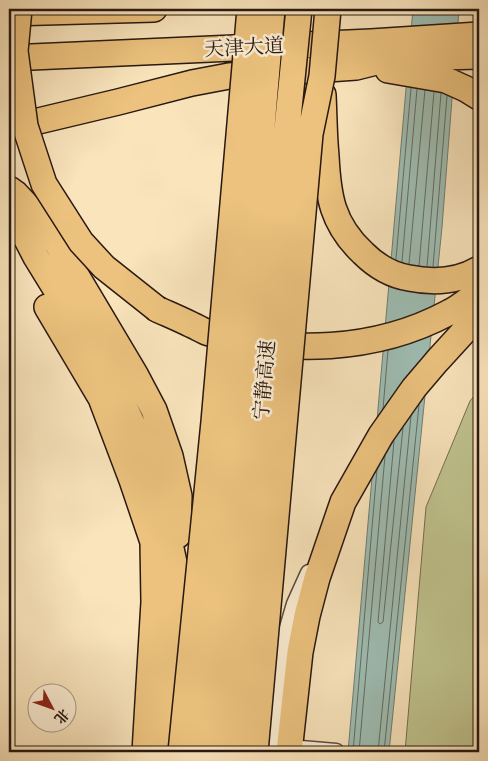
<svg xmlns="http://www.w3.org/2000/svg" width="488" height="761" font-family="'IM FELL Great Primer','Noto Serif SC',serif">
<style>
.green{fill:#c0c48f;stroke:#746e50}
.water{fill:#9ebeb4;stroke:#6f7c73}
.lines{fill:none;stroke-linecap:round;stroke-linejoin:round}
.shore{stroke:#636b62;stroke-width:1}
.minor-casing{stroke:#5c4b3c;stroke-width:19}
.highway-casing{stroke:#281811;stroke-width:28}
.minor{stroke:#fbedd3;stroke-width:16}
.highway{stroke:#ecc27e;stroke-width:25}
.highway-bridge-casing{stroke:#281811;stroke-width:28;stroke-linecap:butt}
.highway-bridge{stroke:#ecc27e;stroke-width:25}
.labels{text-anchor:middle;dominant-baseline:central;stroke-width:5;stroke-linejoin:round;paint-order:stroke}
.street-label{font-size:20px;fill:#281811;stroke:#fbedd3}
</style>
<rect width="100%" height="100%" fill="#f9e4bc"/>
<filter id="stains"><feTurbulence type="fractalNoise" baseFrequency=".004" numOctaves="4"/><feColorMatrix values="0 0 0 0 .2 0 0 0 0 .09 0 0 0 0 .02 0 0 0 .5 -.17"/></filter>
<radialGradient id="worn" r=".72"><stop offset=".6" stop-color="#630" stop-opacity="0"/><stop offset="1" stop-color="#630" stop-opacity=".3"/></radialGradient>
<path class="green" d="M 479,390 L 479,752 L 405,752 L 426,507 L 470,401 Z"/>
<path class="water" d="M 413,9 L 459,9 L 442,227 L 389,752 L 348,752 Z"/>
<g class="lines">
<path class="shore" d="M 396,259 L 411,88
M 402,262 L 417,89
M 409,264 L 425,90
M 419,266 L 434,92
M 427,267 L 441,93
M 433,267 L 447,96
M 383,409 L 388,350
M 394,441 L 378,622 L 380,624 L 383,622 L 403,428
M 353,752 L 377,469
M 359,752 L 385,456
M 378,752 L 411,416
M 384,752 L 419,405"/>
<g class="minor-casing">
<path id="minor" d="M 289,748 L 336,752
M 271,752 L 279,666 L 285,638 L 295,604 L 309,573"/>
</g>
<g class="highway-casing">
<path id="highway" d="M 9,13 L 154,9
M 9,58 L 371,42 L 479,35
M 388,70 L 446,80 L 466,89 L 479,97
M 323,95 C 324,115 324,136 326,156 C 328,196 332,224 363,253 C 375,265 391,275 409,278 C 434,283 457,282 479,269
M 9,128 L 118,102 L 192,83 L 229,76 L 356,67 L 380,61 L 400,58 L 479,56
M 9,189 L 16,194 L 48,228 L 136,376 L 154,410 L 170,456 L 179,496 L 178,535
M 9,205 L 36,257 L 111,379 L 141,442 L 162,506 L 176,572 L 165,752
M 47,307 L 101,398 L 132,480 L 153,542 L 154,602 L 145,752
M 157,309 C 168,314 180,319 192,325 C 197,327 203,331 209,333 C 288,354 375,352 448,313 C 459,308 469,299 479,292
M 289,752 L 300,652 L 307,616 L 317,578 L 343,502 L 381,435 L 414,388 L 437,361 L 479,315"/>
</g>
<use href="#minor" class="minor"/>
<use href="#highway" class="highway"/>
<g class="highway-bridge-casing">
<path id="highway-bridge" d="M 19,9 L 15,51 L 25,126 L 44,184 L 81,242 L 104,267 L 157,309
M 181,752 L 214,422 L 250,9
M 206,752 L 257,186 L 272,9
M 230,752 L 280,198 L 299,9
M 255,752 L 310,134 L 322,76 L 328,9"/>
</g>
<use href="#highway-bridge" class="highway-bridge"/>
</g>
<g class="labels">
<g class="street-label">
<text transform="translate(244 47) rotate(-3)">天津大道</text>
<text transform="translate(264 380) rotate(-85)">宁静高速</text>
</g>
</g>
<rect width="488" height="761" fill="none" stroke="#f9e4bc" stroke-width="30"/>
<rect x="10" y="10" width="468" height="741" fill="none" stroke="#281811" stroke-width="2.5"/>
<rect x="15" y="15" width="458" height="731" fill="none" stroke="#281811"/>
<g transform="translate(52 708) rotate(131)"><circle r="24" fill="#fbedd3" stroke="#a79885"/>
<path d="M0-4L9 19L0 12L-9 19Z" fill="#8f2418"/>
<text y="-8" font-size="14" font-weight="bold" text-anchor="middle" fill="#281811">北</text>
</g>
<rect width="100%" height="100%" filter="url(#stains)"/>
<rect width="100%" height="100%" fill="url(#worn)"/>
</svg>
